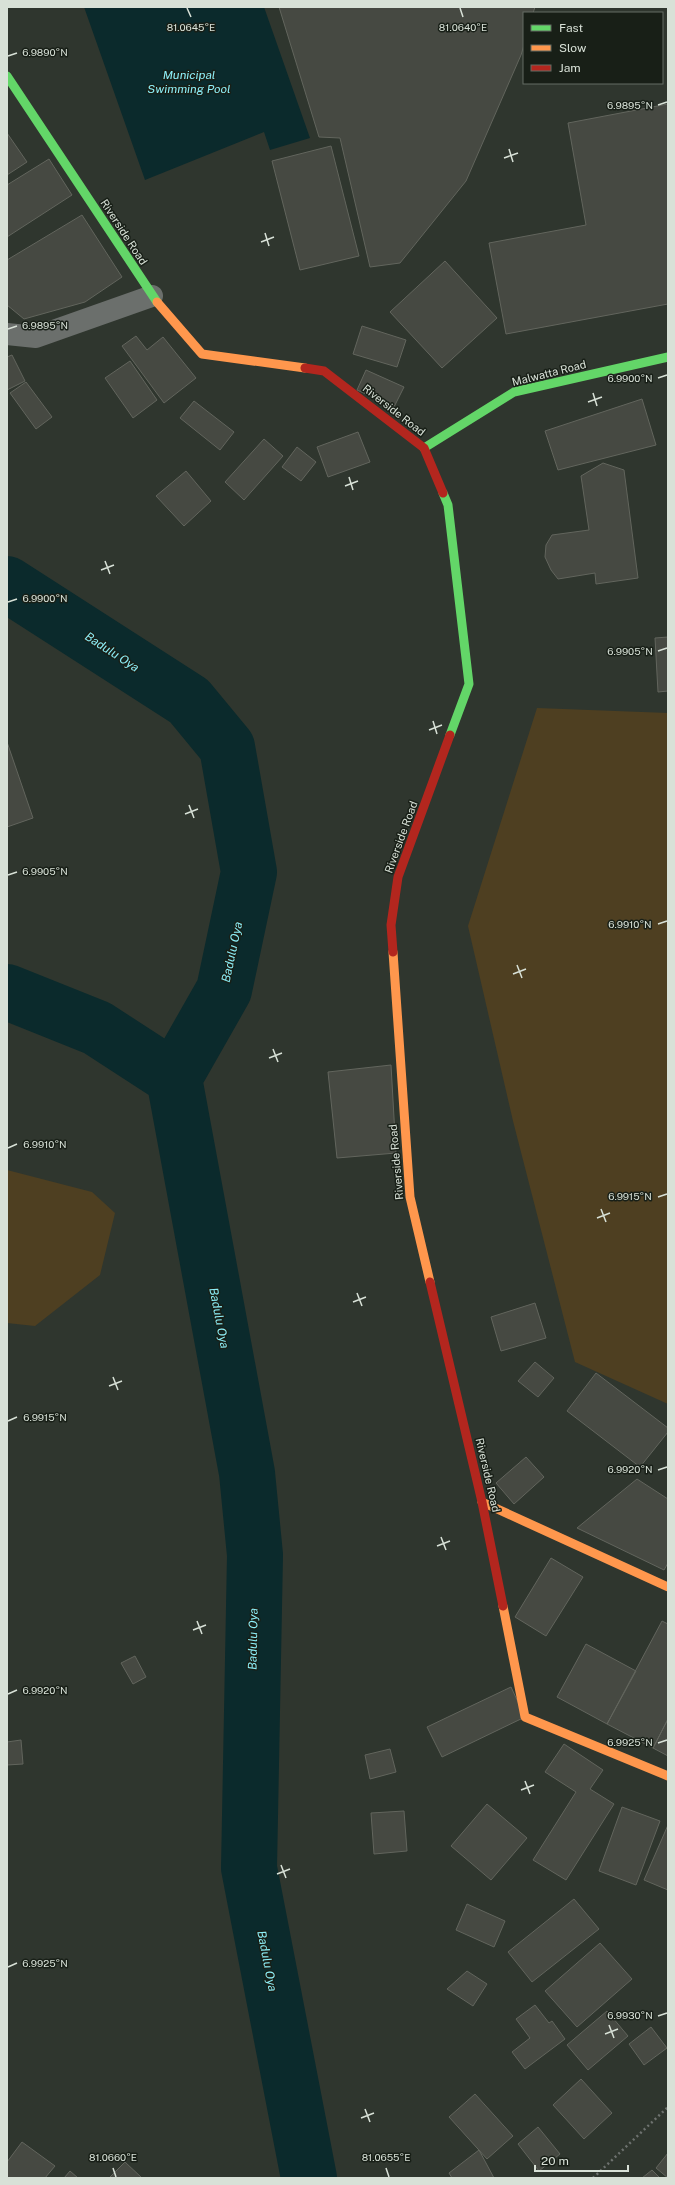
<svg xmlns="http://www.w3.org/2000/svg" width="675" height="2185" font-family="'Public Sans',sans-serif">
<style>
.green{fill:#4e3f21}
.water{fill:#0b2a2c}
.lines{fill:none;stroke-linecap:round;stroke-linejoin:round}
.river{stroke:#0b2a2c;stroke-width:56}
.building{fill:#464942;stroke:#62655d}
.path{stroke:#6e726f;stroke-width:2.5;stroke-dasharray:2 3;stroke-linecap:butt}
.street{stroke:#6b6f6c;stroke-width:22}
.fast{stroke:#63d668;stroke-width:9}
.slow{stroke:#ff974d;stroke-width:9}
.jam{stroke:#b3261e;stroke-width:9}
.ticks{fill:none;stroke:#d8e1d7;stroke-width:1.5}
.labels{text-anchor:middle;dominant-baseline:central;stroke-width:3;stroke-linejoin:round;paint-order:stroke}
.street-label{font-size:11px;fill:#d8e1d7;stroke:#181f17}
.water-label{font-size:12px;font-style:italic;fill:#8ceff8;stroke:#181f17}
.ticks-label{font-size:10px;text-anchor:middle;fill:#d8e1d7;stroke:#181f17;stroke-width:3;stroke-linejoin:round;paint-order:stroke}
</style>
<rect width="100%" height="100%" fill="#2f362e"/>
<path class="green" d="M 537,708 L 668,713 L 668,1404 L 575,1362 L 513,1121 L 468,926 Z
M 7,1170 L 92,1192 L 115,1213 L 100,1275 L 35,1326 L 7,1323 Z"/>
<path class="water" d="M 84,7 L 264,7 L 310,138 L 270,150 L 264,132 L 145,180 Z"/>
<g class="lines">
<path class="river" d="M 7,584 L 189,701 L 227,747 L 249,872 L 224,990 L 174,1078 L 247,1473 L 255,1555 L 249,1868 L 309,2178
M 7,992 L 97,1028 L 174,1078"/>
</g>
<path class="building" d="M 279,7 L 535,7 L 533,13 L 524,13 L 524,45 L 521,55 L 466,181 L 400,263 L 370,267 L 340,138 L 319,137 Z
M 668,104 L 668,304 L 506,334 L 489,243 L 586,225 L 568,123 Z
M 7,133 L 27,162 L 7,175 Z
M 331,146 L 359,256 L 300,270 L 272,161 Z
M 49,159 L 72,195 L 7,237 L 7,185 Z
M 82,215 L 122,277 L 85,302 L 24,319 L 7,305 L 7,260 Z
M 445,261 L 497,318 L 442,368 L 390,312 Z
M 362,326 L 406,340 L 397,367 L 353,354 Z
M 136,336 L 147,350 L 163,337 L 196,378 L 164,403 L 122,346 Z
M 12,355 L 25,381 L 7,390 L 7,357 Z
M 130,361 L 157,400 L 133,418 L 105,378 Z
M 366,370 L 404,387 L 394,407 L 357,390 Z
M 26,382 L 52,417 L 36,429 L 10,393 Z
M 642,399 L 656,445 L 558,470 L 545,431 Z
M 194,401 L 234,432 L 220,450 L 180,418 Z
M 358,432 L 370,462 L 328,477 L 317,447 Z
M 264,439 L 283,456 L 244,500 L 225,482 Z
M 297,447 L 316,462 L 301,481 L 282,467 Z
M 603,463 L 624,470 L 638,578 L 596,584 L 595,573 L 558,579 L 551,570 L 545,557 L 546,545 L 552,535 L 589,530 L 581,476 Z
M 186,471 L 211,501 L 184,526 L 156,496 Z
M 668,637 L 668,691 L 658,692 L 655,638 Z
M 7,742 L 33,818 L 7,827 Z
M 391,1065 L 396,1153 L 337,1158 L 328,1072 Z
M 535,1303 L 546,1338 L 501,1351 L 491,1317 Z
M 535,1362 L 554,1378 L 538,1397 L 518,1381 Z
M 596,1373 L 668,1428 L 668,1432 L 640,1467 L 567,1411 Z
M 526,1457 L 544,1477 L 514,1504 L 496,1483 Z
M 637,1479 L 668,1499 L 668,1563 L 664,1570 L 577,1528 Z
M 551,1558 L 583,1577 L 546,1636 L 515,1617 Z
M 662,1621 L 668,1624 L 668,1719 L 653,1748 L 607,1724 Z
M 586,1644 L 636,1671 L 607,1724 L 557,1697 Z
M 135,1656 L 146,1677 L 133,1684 L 121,1663 Z
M 511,1687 L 525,1717 L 442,1757 L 427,1727 Z
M 668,1719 L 668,1756 L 653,1748 Z
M 21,1740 L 23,1764 L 7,1765 L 7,1742 Z
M 564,1744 L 603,1770 L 590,1789 L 614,1804 L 566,1880 L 533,1860 L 576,1792 L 545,1772 Z
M 390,1749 L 396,1772 L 370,1779 L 365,1755 Z
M 487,1804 L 527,1838 L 491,1880 L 451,1846 Z
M 622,1807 L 660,1821 L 636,1885 L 599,1871 Z
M 404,1811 L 407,1851 L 374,1854 L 371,1813 Z
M 668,1825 L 668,1890 L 644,1880 Z
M 574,1899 L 599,1929 L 532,1982 L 508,1952 Z
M 467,1904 L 505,1921 L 494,1947 L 456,1930 Z
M 600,1943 L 632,1979 L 577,2027 L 545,1991 Z
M 467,1971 L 487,1984 L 473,2006 L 447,1989 Z
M 535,2005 L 549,2023 L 552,2021 L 565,2039 L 525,2069 L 512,2052 L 530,2038 L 516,2019 Z
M 607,2011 L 628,2036 L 588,2070 L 567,2045 Z
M 651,2027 L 667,2048 L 644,2065 L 629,2044 Z
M 581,2079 L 612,2113 L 584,2139 L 553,2105 Z
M 475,2094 L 513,2136 L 487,2159 L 449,2117 Z
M 538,2127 L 560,2154 L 539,2171 L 518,2144 Z
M 22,2142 L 55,2166 L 45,2178 L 7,2178 L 7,2162 Z
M 479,2150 L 494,2178 L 452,2178 L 449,2173 Z
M 668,2153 L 668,2178 L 656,2168 Z
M 125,2162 L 142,2178 L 109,2178 Z
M 652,2170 L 660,2178 L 642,2178 Z
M 70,2171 L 78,2178 L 64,2178 Z"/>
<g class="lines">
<path class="path" d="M 593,2178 L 668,2107"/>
<path class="street" d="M 7,334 L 36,337 L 152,296"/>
<path class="fast" d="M 7,76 L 157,302
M 424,448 L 514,392 L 668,357
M 443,493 L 448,505 L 469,684 L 450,735"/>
<path class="slow" d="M 157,302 L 202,354 L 305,368
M 393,952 L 410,1197 L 430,1282
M 482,1502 L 668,1587
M 503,1606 L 525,1717 L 668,1776"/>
<path class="jam" d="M 305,368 L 324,371 L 424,448 L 443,493
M 393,952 L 391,925 L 398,877 L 450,735
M 430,1282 L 482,1502 L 503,1606"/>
</g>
<path class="ticks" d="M 187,8 L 191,17M 460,8 L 463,17M 8,56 L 17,53M 658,105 L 667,102M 509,149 L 513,162M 504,158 L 518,153M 265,233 L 269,246M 261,242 L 274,237M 8,329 L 17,326M 658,378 L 667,375M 593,393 L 597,406M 588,402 L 602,397M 349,477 L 353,490M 345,486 L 358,481M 105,561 L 110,574M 101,570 L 114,565M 8,602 L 17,599M 658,651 L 667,648M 433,721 L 437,734M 429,730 L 442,725M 189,805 L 194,818M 185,814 L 198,809M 8,875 L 17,872M 658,924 L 667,921M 517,965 L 522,978M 513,974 L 526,969M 273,1049 L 278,1062M 269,1058 L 282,1053M 8,1148 L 17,1144M 658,1197 L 667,1194M 601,1209 L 606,1222M 597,1218 L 610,1213M 357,1293 L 362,1306M 353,1302 L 366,1297M 113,1377 L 118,1390M 109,1386 L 122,1381M 8,1421 L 17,1417M 658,1470 L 667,1467M 441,1537 L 446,1550M 437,1546 L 450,1541M 197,1621 L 202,1634M 193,1630 L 206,1625M 8,1694 L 17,1690M 658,1743 L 667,1740M 525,1781 L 530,1794M 521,1790 L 534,1785M 281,1865 L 286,1878M 277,1874 L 290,1869M 8,1967 L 17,1963M 658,2016 L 667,2013M 609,2025 L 614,2038M 605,2034 L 618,2029M 365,2109 L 370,2122M 361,2118 L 374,2113M 113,2168 L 116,2177M 386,2168 L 389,2177"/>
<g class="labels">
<g class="street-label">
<text transform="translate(124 232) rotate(57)">Riverside Road</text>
<text transform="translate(549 373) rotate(-14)">Malwatta Road</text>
<text transform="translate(394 410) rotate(38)">Riverside Road</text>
<text transform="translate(401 837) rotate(-70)">Riverside Road</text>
<text transform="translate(396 1162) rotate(-95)">Riverside Road</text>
<text transform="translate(488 1475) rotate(77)">Riverside Road</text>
</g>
<g class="water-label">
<text x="189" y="75">Municipal<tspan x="189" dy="14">Swimming Pool</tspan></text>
<text transform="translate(112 652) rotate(33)">Badulu Oya</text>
<text transform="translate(232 952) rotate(-78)">Badulu Oya</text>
<text transform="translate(219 1318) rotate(79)">Badulu Oya</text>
<text transform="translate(253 1639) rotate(-89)">Badulu Oya</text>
<text transform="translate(267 1961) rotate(79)">Badulu Oya</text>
</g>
</g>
<g class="ticks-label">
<text x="191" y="31">81.0645°E</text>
<text x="463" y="31">81.0640°E</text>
<text x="45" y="56">6.9890°N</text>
<text x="630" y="109">6.9895°N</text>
<text x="45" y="329">6.9895°N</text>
<text x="630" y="382">6.9900°N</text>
<text x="45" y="602">6.9900°N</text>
<text x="630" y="655">6.9905°N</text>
<text x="45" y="875">6.9905°N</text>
<text x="630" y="928">6.9910°N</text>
<text x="45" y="1148">6.9910°N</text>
<text x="630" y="1200">6.9915°N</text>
<text x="45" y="1421">6.9915°N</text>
<text x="630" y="1473">6.9920°N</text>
<text x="45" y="1694">6.9920°N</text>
<text x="630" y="1746">6.9925°N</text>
<text x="45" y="1967">6.9925°N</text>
<text x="630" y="2019">6.9930°N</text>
<text x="113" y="2161">81.0660°E</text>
<text x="386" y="2161">81.0655°E</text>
</g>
<rect width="675" height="2185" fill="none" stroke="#d8e1d7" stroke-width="16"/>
<rect x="523" y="12" width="140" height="72" fill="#181f17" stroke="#656d64"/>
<rect x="531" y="25" width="20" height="6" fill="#63d668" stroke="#656d64"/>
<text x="559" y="32" font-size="12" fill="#d8e1d7">Fast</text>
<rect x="531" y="45" width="20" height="6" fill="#ff974d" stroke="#656d64"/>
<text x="559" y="52" font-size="12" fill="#d8e1d7">Slow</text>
<rect x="531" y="65" width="20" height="6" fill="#b3261e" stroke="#656d64"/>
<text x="559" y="72" font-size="12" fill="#d8e1d7">Jam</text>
<path d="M535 2165v6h93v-6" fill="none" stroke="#d8e1d7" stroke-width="2"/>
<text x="541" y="2165" font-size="12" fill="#d8e1d7" stroke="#181f17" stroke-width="3" paint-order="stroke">20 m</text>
</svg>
